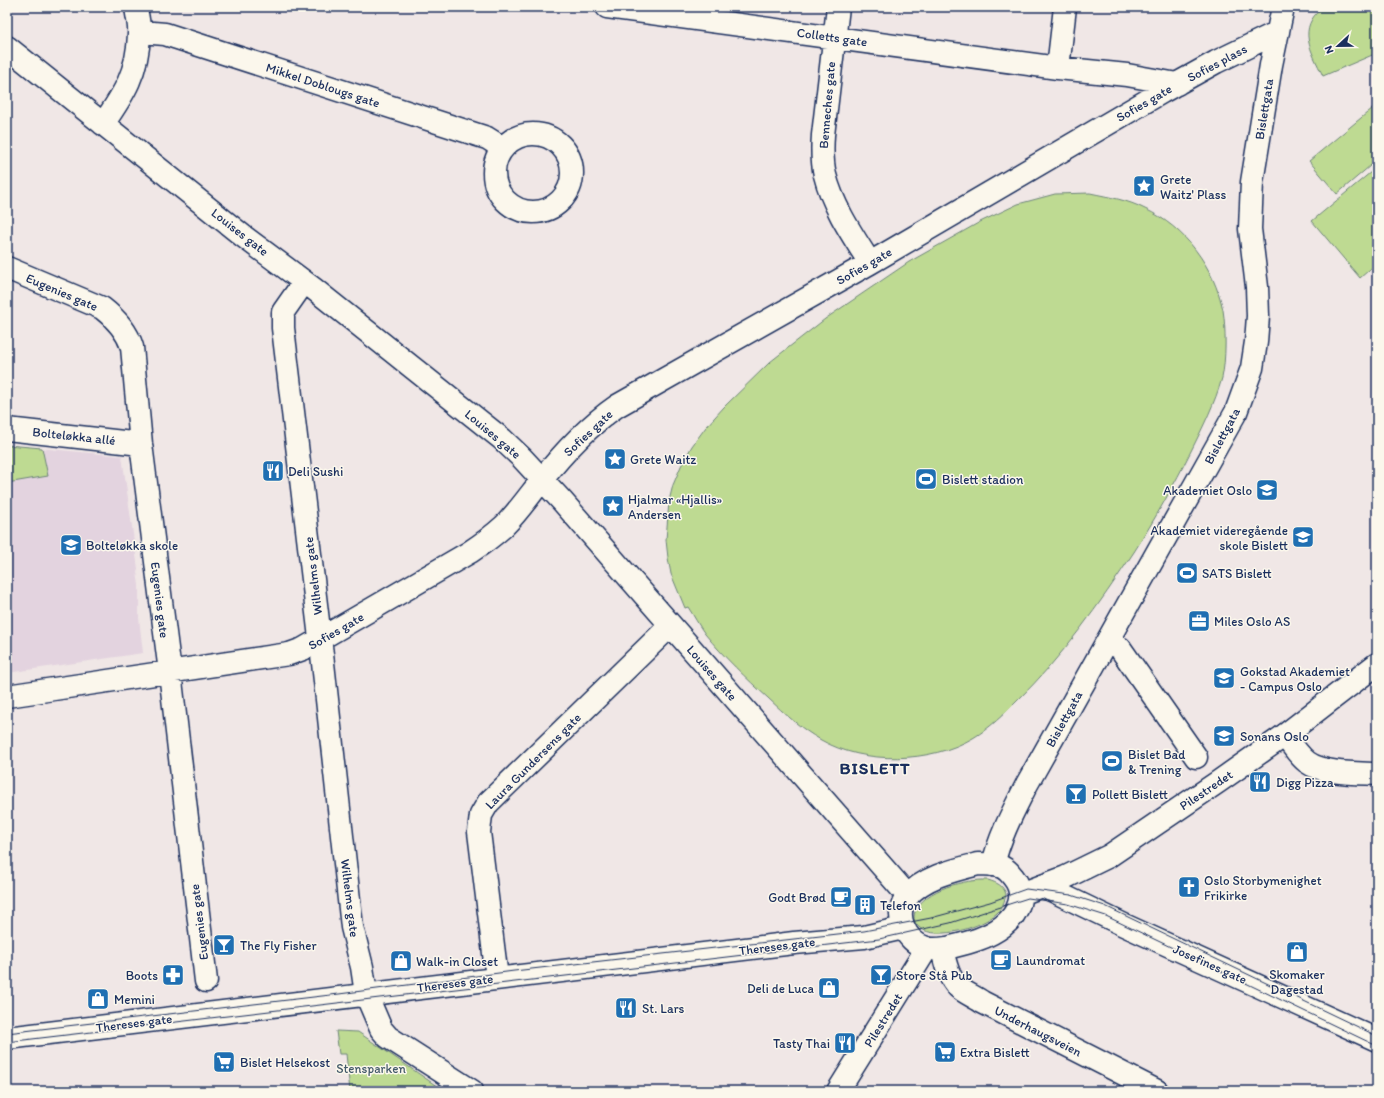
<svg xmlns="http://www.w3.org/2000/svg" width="1384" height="1098" font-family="Itim,sans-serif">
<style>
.built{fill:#e3d3df}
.green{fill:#beda92;stroke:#6c8478}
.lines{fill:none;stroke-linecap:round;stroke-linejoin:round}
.minor-casing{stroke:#1b2f5e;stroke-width:25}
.major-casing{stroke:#1b2f5e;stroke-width:25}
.minor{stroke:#fbf7ec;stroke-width:22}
.major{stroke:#fbf7ec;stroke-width:22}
.tram{stroke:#1b2f5e;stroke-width:1}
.labels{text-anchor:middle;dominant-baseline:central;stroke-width:3;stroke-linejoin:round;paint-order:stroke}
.street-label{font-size:13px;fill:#1b2f5e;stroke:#fbf7ec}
.poi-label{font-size:13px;fill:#1b2f5e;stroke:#fbf7ec;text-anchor:start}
.park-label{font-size:13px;fill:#445a6b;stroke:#fbf7ec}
.district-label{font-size:17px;font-weight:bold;letter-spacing:1px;fill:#1b2f5e;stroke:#fbf7ec}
</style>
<rect width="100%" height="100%" fill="#f0e7e6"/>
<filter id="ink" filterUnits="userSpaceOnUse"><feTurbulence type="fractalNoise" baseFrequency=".025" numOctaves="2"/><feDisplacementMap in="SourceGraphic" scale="8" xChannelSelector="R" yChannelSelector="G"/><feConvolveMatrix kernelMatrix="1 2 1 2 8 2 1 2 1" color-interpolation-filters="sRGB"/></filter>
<g filter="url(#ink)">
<path class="built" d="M 7,445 L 122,456 L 138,569 L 137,572 L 139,585 L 139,618 L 143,653 L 7,673 Z"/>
<path class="green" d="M 1323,7 L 1377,7 L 1377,53 L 1323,76 C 1311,50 1296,29 1323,7 Z
M 1373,108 L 1377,113 L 1377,160 L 1337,194 L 1309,161 Z
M 1377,167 L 1377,263 L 1360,278 L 1312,221 Z
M 1090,193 C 1109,197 1128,200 1145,209 C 1185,227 1214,267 1223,310 C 1226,328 1226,360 1222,378 C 1215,403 1203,427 1191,451 C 1174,485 1155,519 1134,552 C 1099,605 1063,656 1017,701 C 1004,714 990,728 973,738 C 931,763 864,765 821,740 C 801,729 784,713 768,698 C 746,678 724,657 705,634 C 699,626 694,616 688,607 L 685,608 L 671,574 L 668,558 L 666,540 L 669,501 L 673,485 L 681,466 L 692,446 L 706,427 L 724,407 L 770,362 L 825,319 L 909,262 L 980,222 L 1018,204 L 1055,194 Z
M 7,445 L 42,448 L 48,476 L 7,483 Z
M 988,880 C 997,883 1003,885 1006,894 C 1005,901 1002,908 997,913 C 983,927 937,941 920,928 C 914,924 913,918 915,912 C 924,889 966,879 988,880 Z
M 336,1031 L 358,1032 L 444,1091 L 350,1091 L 346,1054 L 339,1054 Z"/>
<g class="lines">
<g class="minor-casing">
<path id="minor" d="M 607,7 L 1058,68 L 1127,75 L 1177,84
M 838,7 L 823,135 C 822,149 822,162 825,175 C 833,207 853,236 870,263
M 140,33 L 153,33 L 165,34 L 487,138 L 503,148
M 7,47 L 243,236 L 314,289 L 502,439 L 522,458 L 562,501 L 908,896
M 1058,68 L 1065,7
M 103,124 C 124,94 138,72 139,34 C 140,26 137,16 136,7
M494 173a39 39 0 1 1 78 0a39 39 0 1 1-78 0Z
M 7,268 L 102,308 C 115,318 127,331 132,347 L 141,444 L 170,672 L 206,981
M 304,282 L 283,312 L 283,328 L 323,663 L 352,927 L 362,967 L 366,994 L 381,1029 L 388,1037 L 472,1091
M 7,429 L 141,444
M 1108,641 L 1120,648 L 1196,757
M 7,696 L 289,654 L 303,649 L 470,552 C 482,544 493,536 504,526 C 518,512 529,496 541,481 C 563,453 588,426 617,406 L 870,263 L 1162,92 L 1216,62 L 1278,32
M 1285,735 C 1291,744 1298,755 1307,762 C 1323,774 1357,773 1377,774
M 993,865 C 1000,835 1014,810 1027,784 L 1236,412 L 1252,368 L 1256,342 L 1258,316 L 1257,287 L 1250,229 L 1252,182 L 1271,65 L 1283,7
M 1043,886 L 1124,925 L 1377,1040
M 942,949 C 945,962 948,977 958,987 C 965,993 975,997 982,1002 L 1157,1091
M 497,978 L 479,832 L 481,815 L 488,803 L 670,626
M 838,1091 L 927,948"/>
</g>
<g class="major-casing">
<path id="major" d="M 978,864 C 986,864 994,864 1002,867 C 1006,869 1010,873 1013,877 C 1027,894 1019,913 1003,926 C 986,939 967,943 947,948 C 940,949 932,950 926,948 C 905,941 893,915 907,897 C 923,877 954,870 978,864 Z
M 1021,894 L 1066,877 L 1109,856 L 1218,782 L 1285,735 L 1377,664
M 7,1038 L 794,943 L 864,937 L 903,928"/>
</g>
<use href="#minor" class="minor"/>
<use href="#major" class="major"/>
<path class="tram" d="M 7,1033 L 339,994 L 514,971 L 864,931 L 931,918 L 990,902 L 1026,889 L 1071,895 L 1105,906 L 1377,1036
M 7,1042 L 879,939 L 950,923 L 1028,898 L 1068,904 L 1106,916 L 1377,1046"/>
</g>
</g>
<defs>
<g id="sight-square" transform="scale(1.15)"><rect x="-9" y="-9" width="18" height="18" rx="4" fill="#1f6fb2" stroke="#fbf7ec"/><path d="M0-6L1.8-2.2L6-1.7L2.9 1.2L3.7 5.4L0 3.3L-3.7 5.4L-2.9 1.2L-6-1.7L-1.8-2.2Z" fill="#fff"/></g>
<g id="restaurant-square" transform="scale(1.15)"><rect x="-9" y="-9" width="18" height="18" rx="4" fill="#1f6fb2" stroke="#fbf7ec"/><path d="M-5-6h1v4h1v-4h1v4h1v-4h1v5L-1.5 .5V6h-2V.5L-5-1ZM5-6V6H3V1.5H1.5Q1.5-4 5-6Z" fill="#fff"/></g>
<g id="stadium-square" transform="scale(1.15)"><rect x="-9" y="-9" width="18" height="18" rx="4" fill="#1f6fb2" stroke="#fbf7ec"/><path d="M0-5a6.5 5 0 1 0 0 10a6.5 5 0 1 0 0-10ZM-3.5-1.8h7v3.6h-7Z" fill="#fff"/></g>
<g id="school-square" transform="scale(1.15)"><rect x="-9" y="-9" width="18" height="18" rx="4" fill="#1f6fb2" stroke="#fbf7ec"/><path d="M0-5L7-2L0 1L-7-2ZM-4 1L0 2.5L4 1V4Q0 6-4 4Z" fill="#fff"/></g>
<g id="office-square" transform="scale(1.15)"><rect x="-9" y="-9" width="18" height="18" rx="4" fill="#1f6fb2" stroke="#fbf7ec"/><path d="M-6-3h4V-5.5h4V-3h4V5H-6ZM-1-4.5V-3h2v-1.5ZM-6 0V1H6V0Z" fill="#fff"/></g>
<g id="university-square" transform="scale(1.15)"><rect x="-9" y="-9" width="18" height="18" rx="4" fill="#1f6fb2" stroke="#fbf7ec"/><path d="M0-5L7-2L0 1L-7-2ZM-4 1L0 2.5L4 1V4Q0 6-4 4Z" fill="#fff"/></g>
<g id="bar-square" transform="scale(1.15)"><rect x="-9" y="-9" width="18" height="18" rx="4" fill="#1f6fb2" stroke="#fbf7ec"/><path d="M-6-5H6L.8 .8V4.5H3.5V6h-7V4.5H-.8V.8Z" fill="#fff"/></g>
<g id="church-square" transform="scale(1.15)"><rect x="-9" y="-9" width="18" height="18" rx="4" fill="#1f6fb2" stroke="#fbf7ec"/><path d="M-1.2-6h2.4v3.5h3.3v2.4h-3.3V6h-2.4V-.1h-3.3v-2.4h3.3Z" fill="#fff"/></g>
<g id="cafe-square" transform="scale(1.15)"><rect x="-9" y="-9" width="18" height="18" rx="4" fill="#1f6fb2" stroke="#fbf7ec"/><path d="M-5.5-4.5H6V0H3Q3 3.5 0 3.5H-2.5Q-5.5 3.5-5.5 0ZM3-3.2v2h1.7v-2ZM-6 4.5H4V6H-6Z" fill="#fff"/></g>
<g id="building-square" transform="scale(1.15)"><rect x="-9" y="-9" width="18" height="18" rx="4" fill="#1f6fb2" stroke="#fbf7ec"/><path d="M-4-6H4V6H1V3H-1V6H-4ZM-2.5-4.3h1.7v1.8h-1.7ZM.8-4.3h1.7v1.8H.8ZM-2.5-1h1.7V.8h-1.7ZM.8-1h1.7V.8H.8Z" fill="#fff"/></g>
<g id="shop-square" transform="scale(1.15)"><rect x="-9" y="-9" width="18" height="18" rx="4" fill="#1f6fb2" stroke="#fbf7ec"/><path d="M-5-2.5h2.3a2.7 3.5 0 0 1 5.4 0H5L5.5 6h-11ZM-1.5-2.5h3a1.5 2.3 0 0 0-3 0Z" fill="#fff"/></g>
<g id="pharmacy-square" transform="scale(1.15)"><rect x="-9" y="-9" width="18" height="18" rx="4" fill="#1f6fb2" stroke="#fbf7ec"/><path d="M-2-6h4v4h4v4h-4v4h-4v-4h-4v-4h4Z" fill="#fff"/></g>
<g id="supermarket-square" transform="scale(1.15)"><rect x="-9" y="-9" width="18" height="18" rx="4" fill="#1f6fb2" stroke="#fbf7ec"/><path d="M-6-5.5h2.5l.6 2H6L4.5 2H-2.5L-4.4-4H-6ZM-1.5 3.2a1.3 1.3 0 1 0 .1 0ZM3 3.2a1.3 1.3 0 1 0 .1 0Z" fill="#fff"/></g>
</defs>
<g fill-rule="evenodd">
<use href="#sight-square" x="1144" y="186"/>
<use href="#sight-square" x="615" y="459"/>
<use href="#restaurant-square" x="273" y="471"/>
<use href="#stadium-square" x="926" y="479"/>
<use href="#school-square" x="1267" y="490"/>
<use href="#sight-square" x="613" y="506"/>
<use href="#school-square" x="1303" y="537"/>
<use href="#school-square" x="71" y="545"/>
<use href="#stadium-square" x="1187" y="573"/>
<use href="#office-square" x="1199" y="621"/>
<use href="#university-square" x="1224" y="678"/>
<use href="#school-square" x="1224" y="736"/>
<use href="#stadium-square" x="1112" y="761"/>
<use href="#restaurant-square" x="1260" y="782"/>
<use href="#bar-square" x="1076" y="794"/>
<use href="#church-square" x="1189" y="887"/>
<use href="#cafe-square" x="841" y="897"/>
<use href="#building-square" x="865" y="905"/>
<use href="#bar-square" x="224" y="945"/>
<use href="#shop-square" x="1297" y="952"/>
<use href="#cafe-square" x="1001" y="960"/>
<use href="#shop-square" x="401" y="961"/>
<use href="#pharmacy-square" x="173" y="975"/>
<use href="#bar-square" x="881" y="975"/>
<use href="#shop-square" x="829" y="988"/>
<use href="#shop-square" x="98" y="999"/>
<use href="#restaurant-square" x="626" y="1008"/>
<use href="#restaurant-square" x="845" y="1043"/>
<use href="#supermarket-square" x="945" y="1052"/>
<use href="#supermarket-square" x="224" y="1062"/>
</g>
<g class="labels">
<g class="street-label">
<text transform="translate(832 37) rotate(8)">Colletts gate</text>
<text transform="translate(1217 63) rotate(-28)">Sofies plass</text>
<text transform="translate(323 85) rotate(18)">Mikkel Doblougs gate</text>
<text transform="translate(1144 103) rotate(-30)">Sofies gate</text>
<text transform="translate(827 105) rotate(-85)">Benneches gate</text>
<text transform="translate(1264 109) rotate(-81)">Bislettgata</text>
<text transform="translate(240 232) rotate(38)">Louises gate</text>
<text transform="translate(864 266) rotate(-30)">Sofies gate</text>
<text transform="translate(62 292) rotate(23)">Eugenies gate</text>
<text transform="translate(588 433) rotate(-43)">Sofies gate</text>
<text transform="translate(493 434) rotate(40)">Louises gate</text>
<text transform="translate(74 436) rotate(6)">Bolteløkka allé</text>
<text transform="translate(1222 436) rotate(-62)">Bislettgata</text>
<text transform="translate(313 576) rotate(-97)">Wilhelms gate</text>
<text transform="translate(160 600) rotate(83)">Eugenies gate</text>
<text transform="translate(336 631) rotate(-30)">Sofies gate</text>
<text transform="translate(712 673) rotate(49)">Louises gate</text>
<text transform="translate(1064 719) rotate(-61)">Bislettgata</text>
<text transform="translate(533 761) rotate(-45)">Laura Gundersens gate</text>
<text transform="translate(1206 790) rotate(-34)">Pilestredet</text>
<text transform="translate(350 898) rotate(83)">Wilhelms gate</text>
<text transform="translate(199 922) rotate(-97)">Eugenies gate</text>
<text transform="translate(777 946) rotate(-7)">Thereses gate</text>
<text transform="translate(1210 964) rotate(24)">Josefines gate</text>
<text transform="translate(455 983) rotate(-7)">Thereses gate</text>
<text transform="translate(883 1020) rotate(-58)">Pilestredet</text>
<text transform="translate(134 1023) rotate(-7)">Thereses gate</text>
<text transform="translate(1038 1031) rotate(27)">Underhaugsveien</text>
</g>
<g class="poi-label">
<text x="1160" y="179">Grete<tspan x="1160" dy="15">Waitz' Plass</tspan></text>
<text x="630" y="459">Grete Waitz</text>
<text x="288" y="471">Deli Sushi</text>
<text x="942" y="479">Bislett stadion</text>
<text x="1252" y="490" text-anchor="end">Akademiet Oslo</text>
<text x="628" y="499">Hjalmar «Hjallis»<tspan x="628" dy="15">Andersen</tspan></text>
<text x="1288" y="530" text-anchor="end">Akademiet videregående<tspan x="1288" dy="15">skole Bislett</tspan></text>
<text x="86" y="545">Bolteløkka skole</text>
<text x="1202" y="573">SATS Bislett</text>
<text x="1214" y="621">Miles Oslo AS</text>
<text x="1240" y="671">Gokstad Akademiet<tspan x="1240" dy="15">- Campus Oslo</tspan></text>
<text x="1240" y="736">Sonans Oslo</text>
<text x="1128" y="754">Bislet Bad<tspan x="1128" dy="15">&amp; Trening</tspan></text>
<text x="1276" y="782">Digg Pizza</text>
<text x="1092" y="794">Pollett Bislett</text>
<text x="1204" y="880">Oslo Storbymenighet<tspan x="1204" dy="15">Frikirke</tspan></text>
<text x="826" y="897" text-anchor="end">Godt Brød</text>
<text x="880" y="905">Telefon</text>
<text x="240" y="945">The Fly Fisher</text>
<text x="1016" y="960">Laundromat</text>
<text x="416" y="961">Walk-in Closet</text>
<text x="1297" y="974" text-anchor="middle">Skomaker<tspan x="1297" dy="15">Dagestad</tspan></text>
<text x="158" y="975" text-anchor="end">Boots</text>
<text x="896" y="975">Store Stå Pub</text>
<text x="814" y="988" text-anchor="end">Deli de Luca</text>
<text x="114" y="999">Memini</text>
<text x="642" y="1008">St. Lars</text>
<text x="830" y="1043" text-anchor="end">Tasty Thai</text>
<text x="960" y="1052">Extra Bislett</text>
<text x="240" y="1062">Bislet Helsekost</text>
</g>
<g class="park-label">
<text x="371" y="1068">Stensparken</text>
</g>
<g class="district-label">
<text x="875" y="768">BISLETT</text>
</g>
</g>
<rect width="1384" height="1098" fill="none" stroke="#fbf7ec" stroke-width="24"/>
<rect x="12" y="12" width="1360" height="1074" fill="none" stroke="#1b2f5e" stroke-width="1.5" filter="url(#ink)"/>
<g transform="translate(1338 46) rotate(248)" stroke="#fbf7ec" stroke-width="3" paint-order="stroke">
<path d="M0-3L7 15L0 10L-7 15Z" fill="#1b2f5e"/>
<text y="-6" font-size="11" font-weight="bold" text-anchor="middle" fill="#1b2f5e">N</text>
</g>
</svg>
